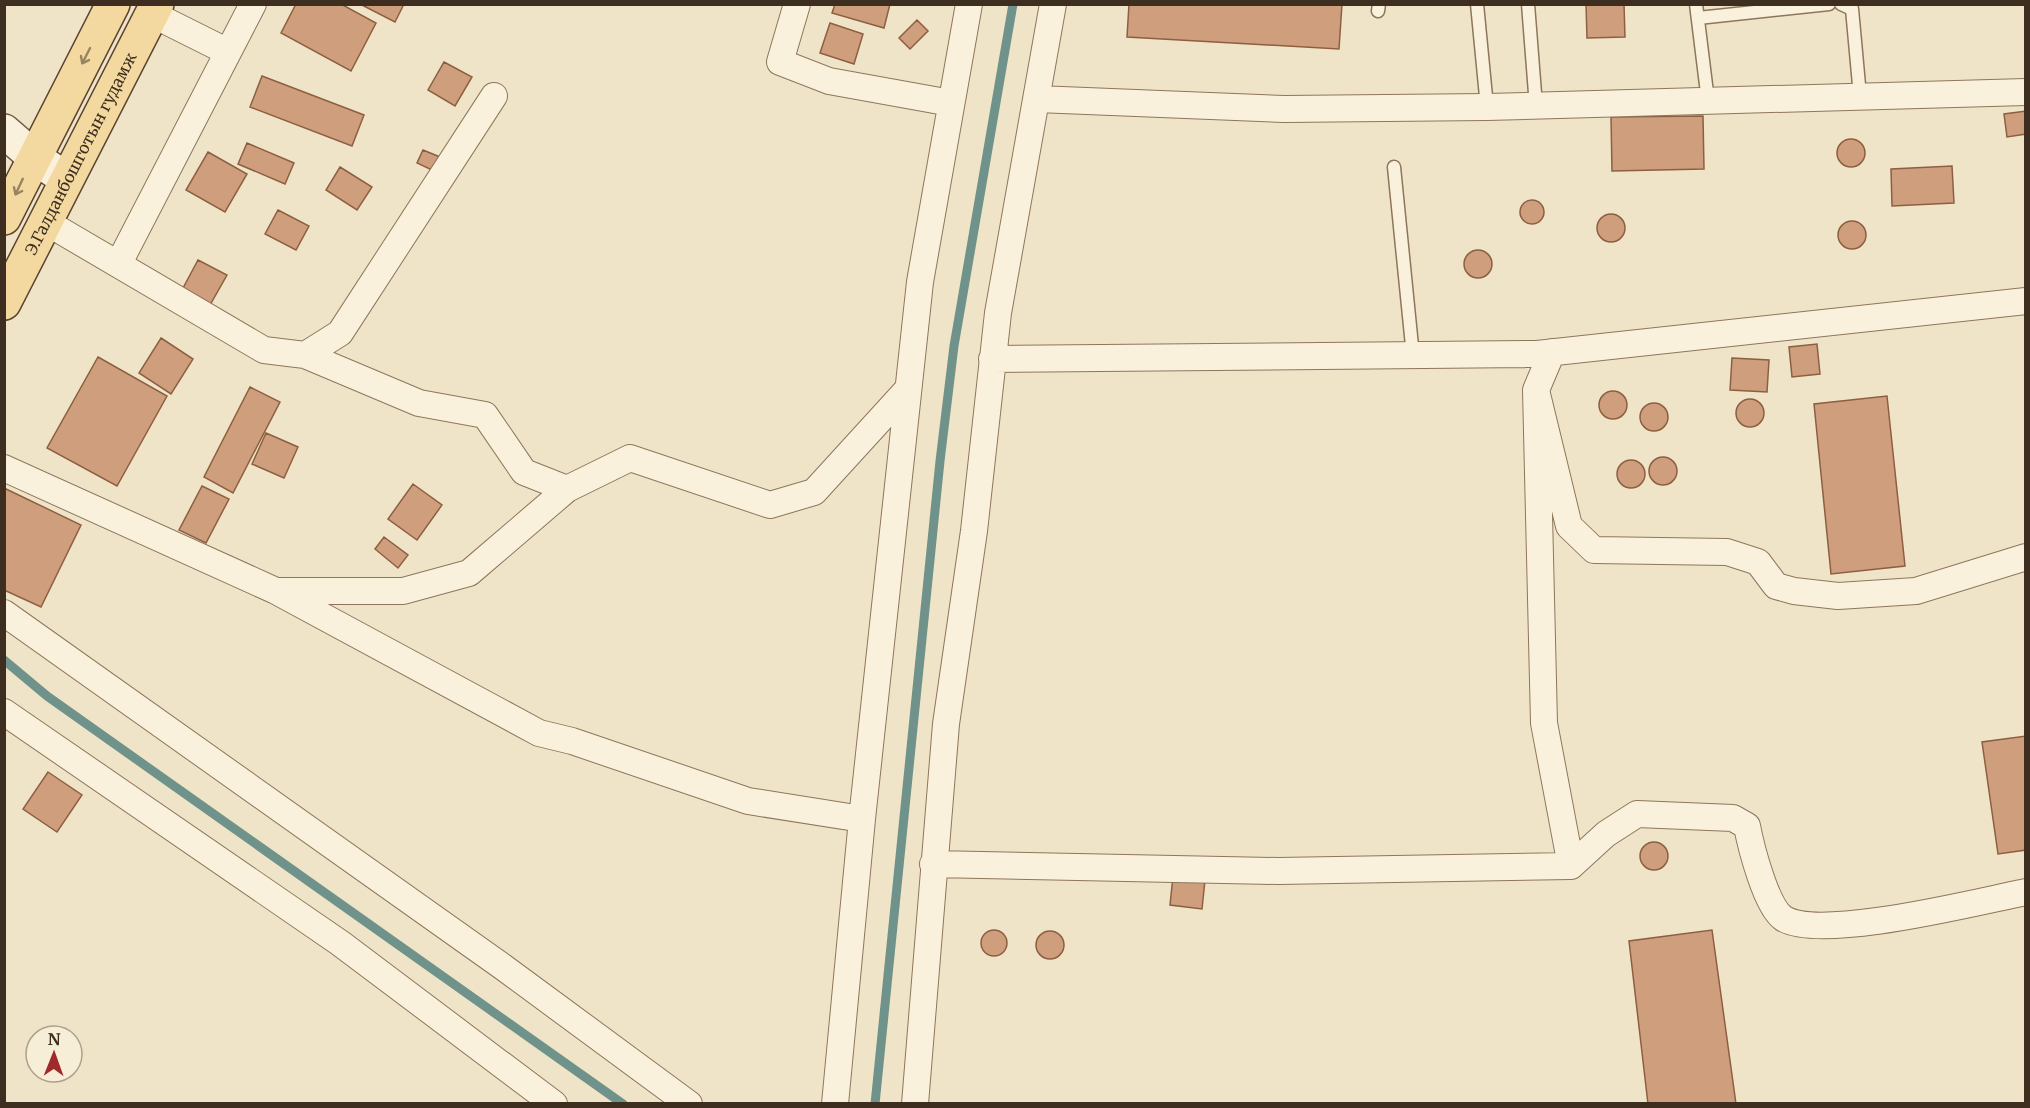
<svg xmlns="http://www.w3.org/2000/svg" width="2030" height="1108" font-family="Merriweather,serif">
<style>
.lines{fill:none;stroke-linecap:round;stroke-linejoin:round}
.stream{stroke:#6f938a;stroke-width:9}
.building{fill:#cf9f7d;stroke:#8d5f41;stroke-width:1.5}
.service-casing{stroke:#8d765c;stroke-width:15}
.minor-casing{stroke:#8d765c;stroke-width:28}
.secondary-casing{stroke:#6f573f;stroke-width:36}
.primary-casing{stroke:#5b4430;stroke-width:36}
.service{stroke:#faf1dc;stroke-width:12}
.minor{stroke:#faf1dc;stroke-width:26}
.secondary{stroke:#faf1dc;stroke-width:33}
.primary{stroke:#f3d9a0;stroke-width:33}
.oneway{stroke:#988460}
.labels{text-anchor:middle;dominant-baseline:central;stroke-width:4.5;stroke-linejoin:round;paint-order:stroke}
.street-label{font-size:16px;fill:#3d2e20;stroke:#f7eed8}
</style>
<rect width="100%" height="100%" fill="#f0e4c8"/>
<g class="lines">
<path class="stream" d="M 4,660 L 47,696 L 623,1104
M 875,1104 L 940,461 L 954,346 L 1013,4"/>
</g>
<path class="building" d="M 296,4 L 341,4 L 376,23 L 351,71 L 281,33 Z
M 360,4 L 404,4 L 395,22 Z
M 835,4 L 890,4 L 884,28 L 832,13 Z
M 1129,4 L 1342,4 L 1339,49 L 1127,37 Z
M 1586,4 L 1624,4 L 1625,37 L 1587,38 Z
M 917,20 L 928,31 L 910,49 L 899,38 Z
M 830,23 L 863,34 L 854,64 L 820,53 Z
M 444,62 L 472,77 L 455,106 L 428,90 Z
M 262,76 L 364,115 L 352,146 L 250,107 Z
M 2026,111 L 2026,134 L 2007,137 L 2004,114 Z
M 1703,116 L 1704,169 L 1612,171 L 1611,117 Z
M1837 153a14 14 0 1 1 28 0a14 14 0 1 1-28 0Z
M 247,143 L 294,163 L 285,184 L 238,164 Z
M 423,150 L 440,157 L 434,171 L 417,163 Z
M 208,152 L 247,174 L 225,212 L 186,190 Z
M 1952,166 L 1954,203 L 1892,206 L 1891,169 Z
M 340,167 L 372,187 L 357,210 L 326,190 Z
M1520 212a12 12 0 1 1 24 0a12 12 0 1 1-24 0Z
M 278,210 L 309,226 L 296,250 L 265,234 Z
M1597 228a14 14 0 1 1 28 0a14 14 0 1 1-28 0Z
M1838 235a14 14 0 1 1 28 0a14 14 0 1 1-28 0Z
M1464 264a14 14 0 1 1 28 0a14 14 0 1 1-28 0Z
M 198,260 L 227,275 L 210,305 L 182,290 Z
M 161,338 L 193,359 L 171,394 L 139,373 Z
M 1817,344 L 1820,374 L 1792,377 L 1789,347 Z
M 98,357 L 167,396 L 117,486 L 47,448 Z
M 1732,358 L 1769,360 L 1767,392 L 1730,390 Z
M 250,387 L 280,402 L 233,493 L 204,477 Z
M1599 405a14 14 0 1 1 28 0a14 14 0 1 1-28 0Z
M 1887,396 L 1905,566 L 1831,574 L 1814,404 Z
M1736 413a14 14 0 1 1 28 0a14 14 0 1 1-28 0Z
M1640 417a14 14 0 1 1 28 0a14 14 0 1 1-28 0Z
M 266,433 L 298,447 L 284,478 L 252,464 Z
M1649 471a14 14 0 1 1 28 0a14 14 0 1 1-28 0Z
M1617 474a14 14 0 1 1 28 0a14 14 0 1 1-28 0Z
M 413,484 L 442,505 L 417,540 L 388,519 Z
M 202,486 L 229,499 L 206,543 L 179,530 Z
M 4,488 L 81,525 L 41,607 L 4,590 Z
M 384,537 L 408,555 L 398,568 L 375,549 Z
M 2026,736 L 2026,850 L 1998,854 L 1982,742 Z
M 48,772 L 82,795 L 57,832 L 23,809 Z
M1640 856a14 14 0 1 1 28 0a14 14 0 1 1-28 0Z
M 1173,876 L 1205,880 L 1202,909 L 1170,905 Z
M981 943a13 13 0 1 1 26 0a13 13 0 1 1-26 0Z
M 1712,930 L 1736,1104 L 1648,1104 L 1629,941 Z
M1036 945a14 14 0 1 1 28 0a14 14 0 1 1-28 0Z"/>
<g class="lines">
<g class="service-casing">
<path id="service" d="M 1477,4 L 1487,107
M 1528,4 L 1536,106
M 1696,4 L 1708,101
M 1841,4 L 1852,9 L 1860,96
M 1378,11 L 1379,4
M 1698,18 L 1829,4
M 1394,167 L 1413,356"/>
</g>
<g class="minor-casing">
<path id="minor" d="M 797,4 L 780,62 L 829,81 L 951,103
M 152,14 L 228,52
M 1037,99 L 1284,109 L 1487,107 L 2026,92
M 46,222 L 264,350 L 305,355 L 340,333 L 494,96
M 119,263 L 253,4
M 1552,352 L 1536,390 L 1544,723 L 1571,866
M 305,355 L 419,403 L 485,415 L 524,472 L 567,489
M 992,359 L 1537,354 L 2026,301
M 1536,390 L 1569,526 L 1594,550 L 1727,552 L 1758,562 L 1776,586 L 1794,591 L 1838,596 L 1916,591 L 2026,557
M 4,468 L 276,591 L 539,733 L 572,741 L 748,801 L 862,819
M 279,591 L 403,591 L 469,573 L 567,489 L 630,458 L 770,505 L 814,492 L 908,389
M 4,613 L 503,967 L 689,1104
M 4,712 L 340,943 L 554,1104
M 933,864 L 1278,871 L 1571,866 L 1606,834 L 1637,814 L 1733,818 L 1747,826 C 1751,847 1766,906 1783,918 C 1819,942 1980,901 2026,892
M 835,1104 L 862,819 L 920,282 L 969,4
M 915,1104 L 946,724 L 974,531 L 998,313 L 1053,4"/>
</g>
<g class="secondary-casing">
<path id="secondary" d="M 4,131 L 34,157 L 66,179"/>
</g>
<g class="primary-casing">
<g id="primary">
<path d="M 4,218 L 113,4"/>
<path id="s1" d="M 4,303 L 157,4"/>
</g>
</g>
<use href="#service" class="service"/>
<use href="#minor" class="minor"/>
<use href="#secondary" class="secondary"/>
<use href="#primary" class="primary"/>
</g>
<defs><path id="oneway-shaft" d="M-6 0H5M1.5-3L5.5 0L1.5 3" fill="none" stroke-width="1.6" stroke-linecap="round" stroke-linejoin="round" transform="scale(1.5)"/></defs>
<g class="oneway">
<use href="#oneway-shaft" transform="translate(86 56) rotate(117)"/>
<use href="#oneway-shaft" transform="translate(19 187) rotate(115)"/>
</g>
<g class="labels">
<g class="street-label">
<text stroke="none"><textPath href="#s1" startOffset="168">Э.Галданбошготын гудамж</textPath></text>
</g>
</g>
<rect width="2030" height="1108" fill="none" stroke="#3d2e20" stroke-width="12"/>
<g transform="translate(54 1054) rotate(1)"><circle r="28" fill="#f7eed8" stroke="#ada18e" stroke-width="1.5"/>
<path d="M0-4.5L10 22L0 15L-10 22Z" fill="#9e2a2b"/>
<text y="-9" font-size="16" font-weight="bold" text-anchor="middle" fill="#3d2e20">N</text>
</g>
</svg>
